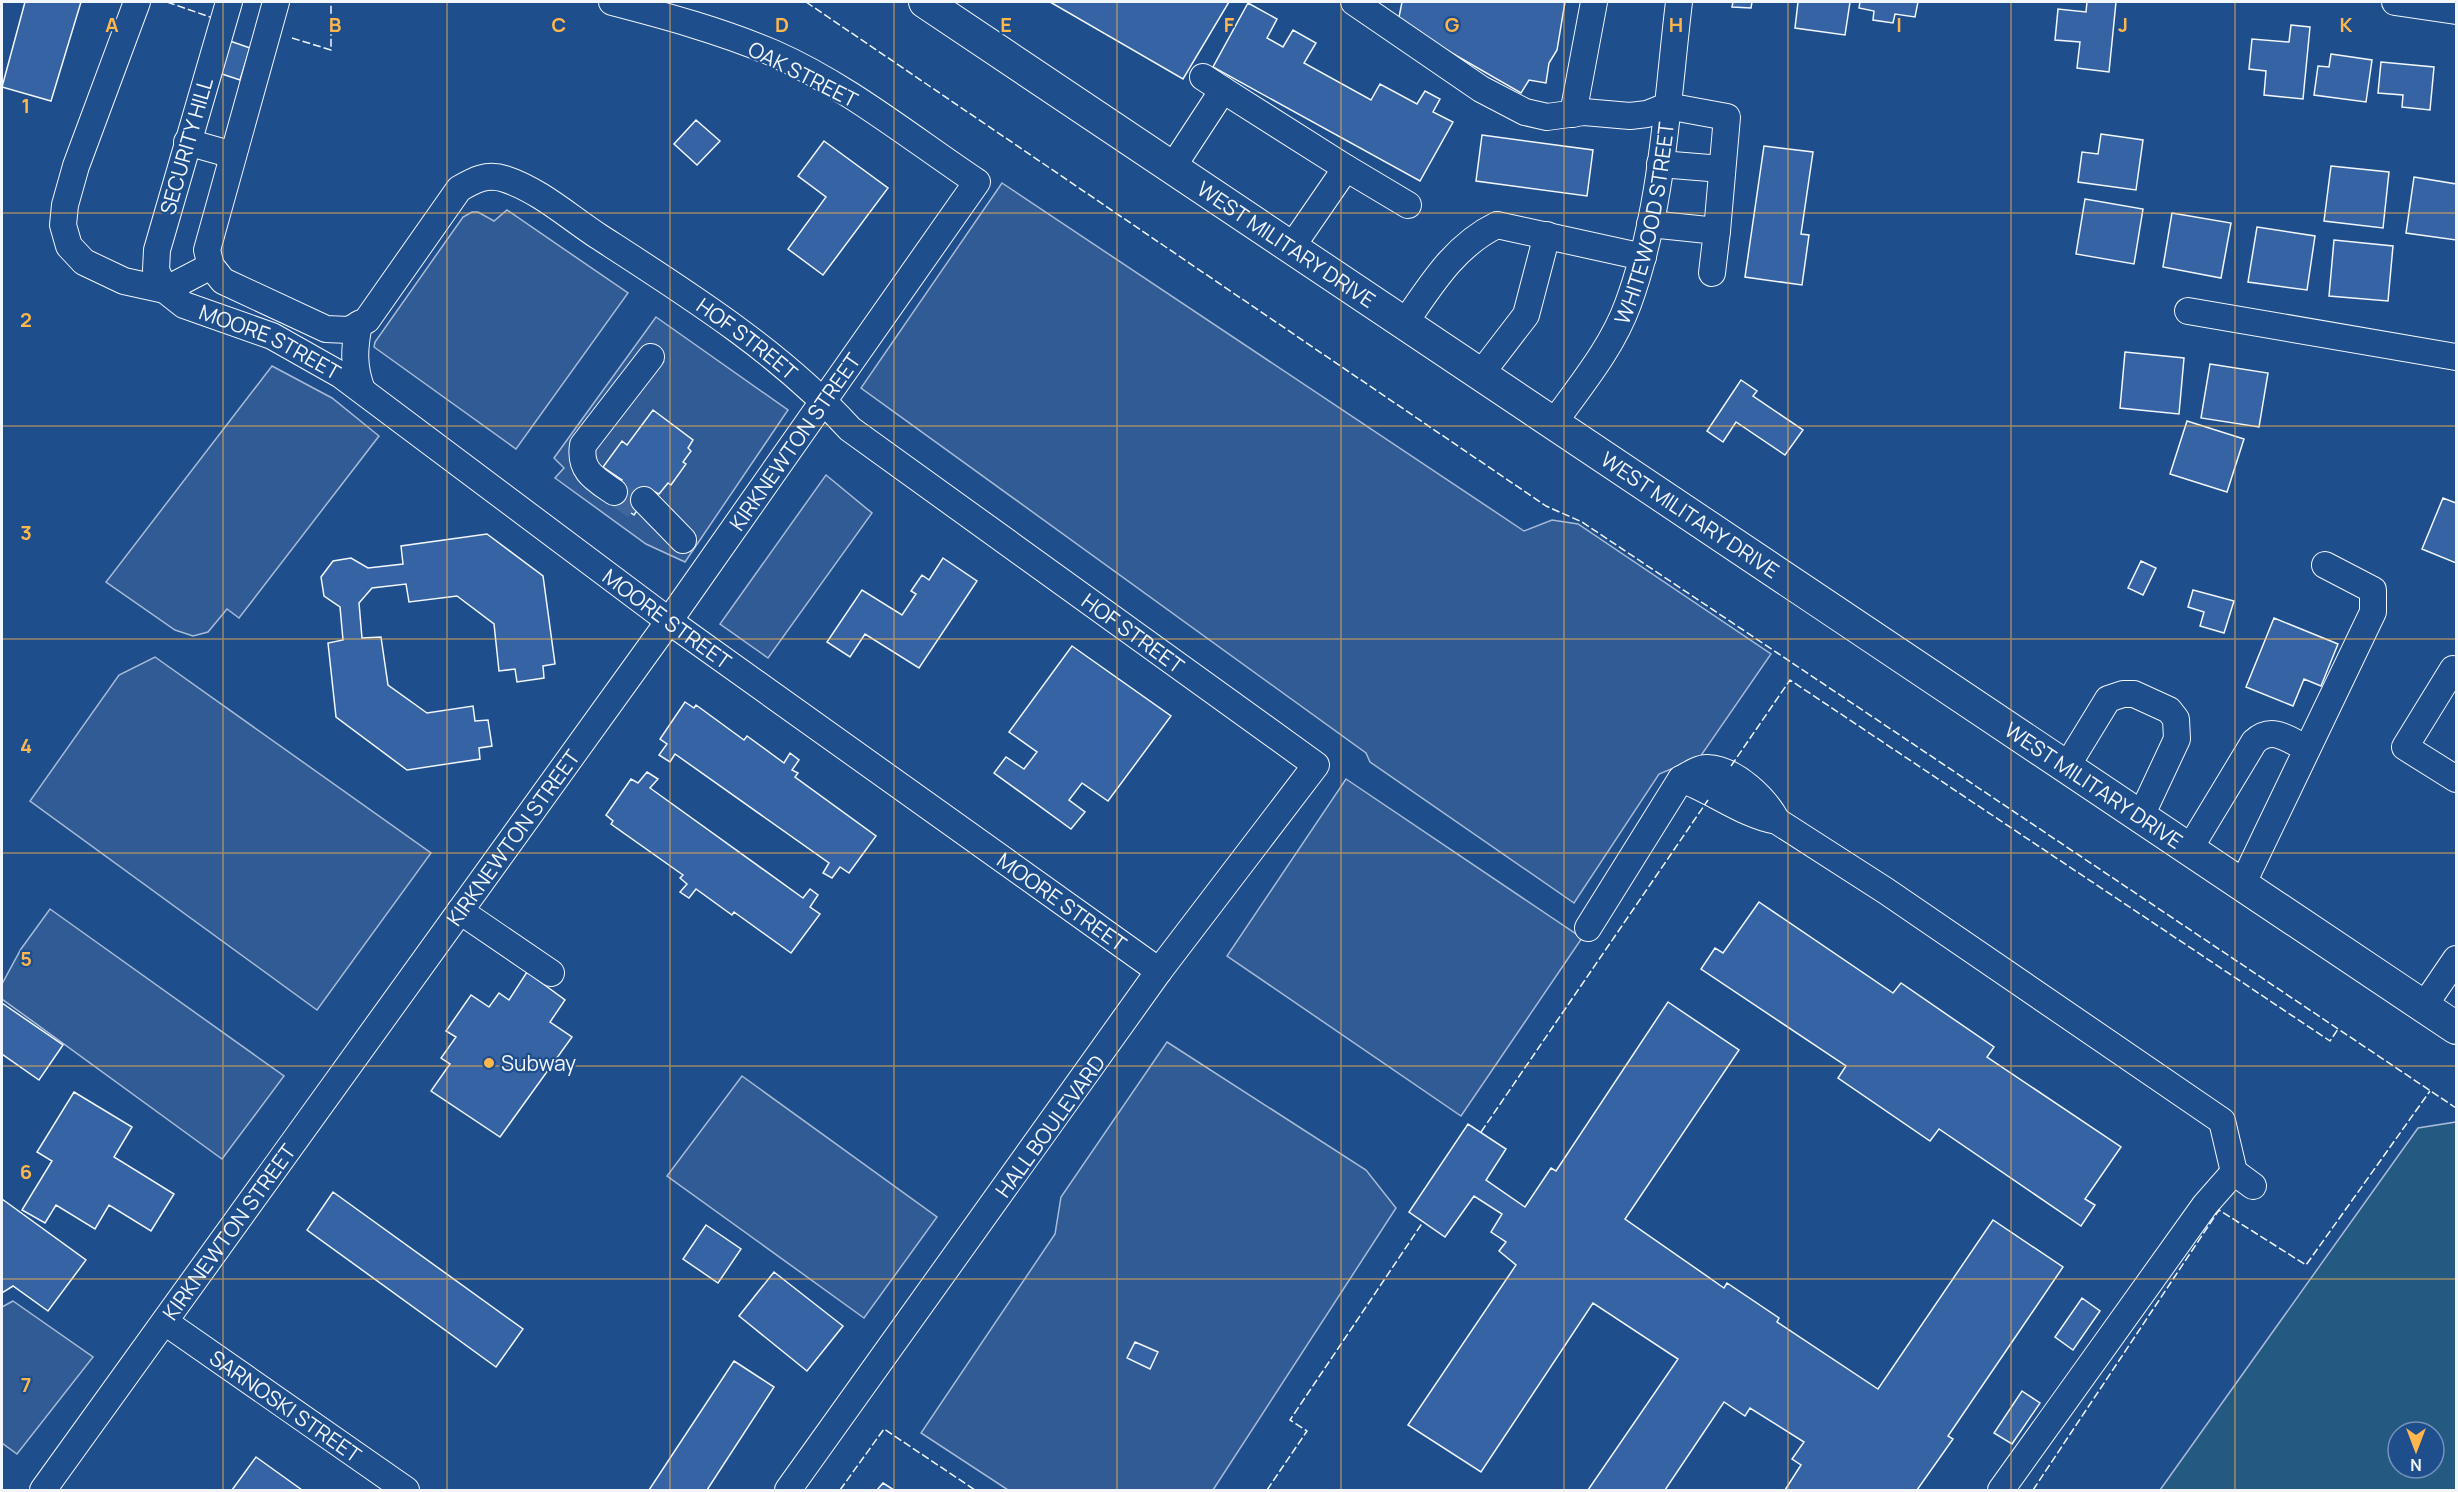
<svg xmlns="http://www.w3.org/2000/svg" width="2458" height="1492" font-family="Manrope,sans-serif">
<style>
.green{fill:#245a82;stroke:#a8bbd7;stroke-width:1.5;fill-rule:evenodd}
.parking{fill:#305b95;stroke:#a8bbd7;stroke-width:1.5}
.building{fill:#3563a3;stroke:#f2f6ff;stroke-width:1.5}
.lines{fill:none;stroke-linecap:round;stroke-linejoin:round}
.minor-tunnel{stroke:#3f679d;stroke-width:26;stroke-dasharray:26 13;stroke-linecap:butt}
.minor-casing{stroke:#f2f6ff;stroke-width:28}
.major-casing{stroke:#f2f6ff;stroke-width:34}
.minor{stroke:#1f4e8c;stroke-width:26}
.major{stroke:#1f4e8c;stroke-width:32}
.fence{stroke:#f2f6ff;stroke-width:1.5;stroke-dasharray:8 3;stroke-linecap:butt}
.grid{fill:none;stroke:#ffb74d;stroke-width:1.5;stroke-opacity:0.55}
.poi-dot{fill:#ffb74d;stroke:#1f4e8c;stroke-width:2}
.labels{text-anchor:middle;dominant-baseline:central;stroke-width:4.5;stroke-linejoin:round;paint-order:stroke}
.street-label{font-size:21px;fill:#f2f6ff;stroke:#1f4e8c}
.poi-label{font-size:21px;fill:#f2f6ff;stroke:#1f4e8c;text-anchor:start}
.grid-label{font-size:20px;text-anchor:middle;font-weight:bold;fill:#ffb74d;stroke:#1f4e8c;stroke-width:4.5;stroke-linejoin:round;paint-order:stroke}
</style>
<rect width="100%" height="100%" fill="#1f4e8c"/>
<path class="green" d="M 2456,1122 L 2456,1490 L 2160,1490 L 2418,1128 ZM 2398,1432 L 2434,1432 L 2434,1468 L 2398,1468 Z"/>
<path class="parking" d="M 1002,183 L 1524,531 L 1552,520 L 1578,524 L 1771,654 L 1700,757 L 1659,774 L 1574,903 L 1370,762 L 1366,753 L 861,388 Z
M 507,210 L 628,293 L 516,449 L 374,347 L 375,342 L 463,217 L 472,212 L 478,212 L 494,221 Z
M 656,317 L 788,410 L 685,562 L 646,544 L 555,478 L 564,468 L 554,458 Z
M 272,366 L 332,398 L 379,436 L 239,618 L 227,609 L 208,632 L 193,636 L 175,630 L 106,582 Z
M 826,475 L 872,513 L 768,658 L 720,624 Z
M 155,657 L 431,853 L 317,1010 L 30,801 L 119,675 Z
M 1346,779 L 1582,938 L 1461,1116 L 1227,956 Z
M 50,909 L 284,1076 L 222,1159 L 2,999 L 2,984 L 21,949 Z
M 1167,1042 L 1366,1170 L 1396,1208 L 1213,1490 L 1008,1490 L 921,1433 L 1055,1234 L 1061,1197 Z
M 742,1076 L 937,1217 L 864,1318 L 667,1176 Z
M 13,1301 L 93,1357 L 17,1454 L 2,1443 L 2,1307 Z"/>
<path class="building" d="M 25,2 L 81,2 L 51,101 L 2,87 Z
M 1050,2 L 1229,2 L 1183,79 Z
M 1402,2 L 1565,2 L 1557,50 L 1549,63 L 1546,83 L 1529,80 L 1521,93 L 1398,22 Z
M 1733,2 L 1752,2 L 1751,8 L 1732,7 Z
M 1798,2 L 1850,2 L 1845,35 L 1795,28 Z
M 1860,2 L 1918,2 L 1915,17 L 1895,14 L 1893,23 L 1873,20 L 1874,11 L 1859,8 Z
M 2087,2 L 2116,2 L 2109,72 L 2077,68 L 2080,42 L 2055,40 L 2058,9 L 2086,12 Z
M 1248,3 L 1277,19 L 1267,38 L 1283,47 L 1293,30 L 1316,43 L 1304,63 L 1371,100 L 1380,84 L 1417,104 L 1425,91 L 1440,99 L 1433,112 L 1453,122 L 1420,181 L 1213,67 Z
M 2291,25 L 2310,27 L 2303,99 L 2264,95 L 2266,71 L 2249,69 L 2252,39 L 2289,42 Z
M 230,41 L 250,48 L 240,80 L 219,73 Z
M 2331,54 L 2372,60 L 2366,102 L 2314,95 L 2318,66 L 2329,67 Z
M 2381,62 L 2434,67 L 2430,110 L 2402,107 L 2403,95 L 2378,93 Z
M 696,120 L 720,141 L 697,165 L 674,144 Z
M 2101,134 L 2143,140 L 2136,190 L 2078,182 L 2082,152 L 2098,154 Z
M 1482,135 L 1593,150 L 1587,196 L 1476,181 Z
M 824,141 L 888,188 L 823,275 L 788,249 L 826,197 L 798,176 Z
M 1764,146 L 1813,152 L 1801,234 L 1809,235 L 1802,285 L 1745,277 Z
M 2331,166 L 2389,172 L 2383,228 L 2324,221 Z
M 2414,177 L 2456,184 L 2456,240 L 2406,233 Z
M 2085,199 L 2143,209 L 2134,264 L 2076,254 Z
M 2172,213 L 2231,223 L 2221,278 L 2163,267 Z
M 2257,227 L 2315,236 L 2307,290 L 2248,282 Z
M 2334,240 L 2393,246 L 2388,301 L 2329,296 Z
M 2125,352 L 2184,358 L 2179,414 L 2120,408 Z
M 2210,364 L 2268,373 L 2259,427 L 2201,418 Z
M 1741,380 L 1757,391 L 1753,396 L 1803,430 L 1785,455 L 1736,422 L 1723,442 L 1707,431 Z
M 653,410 L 693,440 L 688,448 L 691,451 L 683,462 L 686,464 L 671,485 L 668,483 L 659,494 L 655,492 L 649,500 L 644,500 L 634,515 L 610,498 L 622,480 L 603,467 L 622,441 L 627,445 Z
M 2187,421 L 2244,439 L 2227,492 L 2170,474 Z
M 2443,498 L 2456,503 L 2456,563 L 2422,549 Z
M 487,534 L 543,576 L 555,664 L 543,666 L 544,678 L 517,682 L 515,669 L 499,671 L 494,624 L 457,596 L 409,602 L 406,584 L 372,588 L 359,603 L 362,638 L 381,637 L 388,685 L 427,713 L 473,706 L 475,721 L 488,720 L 492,746 L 479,748 L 480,759 L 407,770 L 336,717 L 328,643 L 343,640 L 340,607 L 324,596 L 321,577 L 333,561 L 351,558 L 368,568 L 403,564 L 401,546 Z
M 943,558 L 977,581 L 919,668 L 865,634 L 850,657 L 827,642 L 862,590 L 902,615 L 916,594 L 911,591 L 922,575 L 929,580 Z
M 2141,561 L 2156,568 L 2143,595 L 2128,588 Z
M 2193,590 L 2234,601 L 2224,633 L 2200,626 L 2204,612 L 2188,607 Z
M 2274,618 L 2338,644 L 2321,686 L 2304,679 L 2293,706 L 2246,687 Z
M 1072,646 L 1171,716 L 1108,801 L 1082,783 L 1069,800 L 1085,812 L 1071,829 L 994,773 L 1006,757 L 1024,769 L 1037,752 L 1009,732 Z
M 685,702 L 694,708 L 696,705 L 744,740 L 747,736 L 784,763 L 790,753 L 799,760 L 792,770 L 798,773 L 795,777 L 876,836 L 849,873 L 840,867 L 832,878 L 823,873 L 829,863 L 675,754 L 670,762 L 659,755 L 667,744 L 660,739 Z
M 647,772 L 658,779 L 650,788 L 803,898 L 810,889 L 818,895 L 810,907 L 820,914 L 791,953 L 734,912 L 732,915 L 696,889 L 689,898 L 680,892 L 687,884 L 680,878 L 683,875 L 611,824 L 613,821 L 606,815 L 631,779 L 638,783 Z
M 1759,902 L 1893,993 L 1901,983 L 1994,1047 L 1987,1057 L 2121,1147 L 2085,1199 L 2095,1205 L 2081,1226 L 1939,1129 L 1930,1141 L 1838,1078 L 1846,1066 L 1701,969 L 1715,948 L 1723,953 Z
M 527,972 L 565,1000 L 550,1022 L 572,1037 L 500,1137 L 431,1091 L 450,1064 L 441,1058 L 456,1037 L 446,1031 L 471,995 L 489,1007 L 499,993 L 509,1000 Z
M 1668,1002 L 1739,1050 L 1625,1219 L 1724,1288 L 1727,1283 L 1779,1318 L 1777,1322 L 1878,1389 L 1993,1220 L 2063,1267 L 1948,1436 L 1953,1439 L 1917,1490 L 1785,1490 L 1801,1465 L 1792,1459 L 1804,1442 L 1750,1408 L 1745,1416 L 1724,1402 L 1665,1490 L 1588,1490 L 1678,1359 L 1593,1303 L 1481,1472 L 1408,1425 L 1516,1265 L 1499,1251 L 1506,1242 L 1491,1232 L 1502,1214 L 1474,1196 L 1445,1237 L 1409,1212 L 1468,1124 L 1506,1149 L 1486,1180 L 1525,1207 L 1551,1168 L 1556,1171 Z
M 2,1003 L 63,1045 L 39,1080 L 2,1054 Z
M 74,1092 L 132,1127 L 114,1157 L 174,1194 L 151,1231 L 109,1205 L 95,1229 L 56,1205 L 45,1223 L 22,1210 L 52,1161 L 37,1152 Z
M 333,1192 L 523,1329 L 496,1367 L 307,1230 Z
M 2,1199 L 86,1260 L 48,1311 L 13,1286 L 2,1293 Z
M 706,1225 L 741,1249 L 718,1283 L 683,1259 Z
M 774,1272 L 843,1326 L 807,1371 L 739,1316 Z
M 2082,1298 L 2100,1311 L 2073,1350 L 2055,1337 Z
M 1135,1342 L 1158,1352 L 1150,1369 L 1127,1358 Z
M 734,1361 L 774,1387 L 707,1490 L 649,1490 Z
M 2022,1391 L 2040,1403 L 2012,1444 L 1994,1433 Z
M 256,1457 L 302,1490 L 232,1490 Z
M 883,1483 L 894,1490 L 877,1490 Z"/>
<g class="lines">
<path class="minor-tunnel" d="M 614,492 L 639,509"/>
<g class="minor-casing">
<g id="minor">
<path d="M 137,2 L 76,166 L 65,205 L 63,225 L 69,246 L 84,262 L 124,281 L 165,290 L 211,266"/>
<path id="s1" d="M 229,2 L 157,250 L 156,270 L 165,290 L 184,305 L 272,336 L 341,375 L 669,621 L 1159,971"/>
<path id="s2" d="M 276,2 L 207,250 L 211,266 L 223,281 L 326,329 L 349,330 L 367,320 L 459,189 C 474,180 487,173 505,179 C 539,190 569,217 598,236 C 686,293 779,351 850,429 L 1316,765 L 1159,971 L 788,1490"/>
<path d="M 1354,2 L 1481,89 L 1525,112 L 1547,117 L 1584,112 L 1630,116 L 1647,114 L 1667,106 L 1727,117 L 1717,231"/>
<path d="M 2395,2 L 2456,11"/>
<path d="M 1203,77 L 1223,90"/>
<path d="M 1573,114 L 1594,2"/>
<path d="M 187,142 L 233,155"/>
<path d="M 1660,164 L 1722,169"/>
<path d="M 1172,168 L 1223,90 L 1346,168 L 1291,248"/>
<path d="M 1346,168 L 1408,205"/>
<path d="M 1650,224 L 1717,231 L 1712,273"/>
<path d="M 2188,311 L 2456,357"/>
<path d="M 359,324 C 354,348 353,367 362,390"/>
<path d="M 1404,324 C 1431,285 1454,246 1497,225 L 1643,257"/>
<path d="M 1480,375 L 1526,315 L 1547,235"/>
<path id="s3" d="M 1553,424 C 1580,386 1612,348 1628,304 C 1663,209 1667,101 1679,2"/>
<path d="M 614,492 C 595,479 579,471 583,445 L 651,357"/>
<path d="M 644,500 L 683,540"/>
<path d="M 2456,670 L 2453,669 L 2405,747 L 2456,779"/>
<path d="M 2067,766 L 2108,699 L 2123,694 L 2134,694 L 2169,710 L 2176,719 L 2177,739 L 2141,816"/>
<path d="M 1681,779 C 1714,791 1743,815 1777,821 L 1886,891 L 2222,1121 L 2234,1172 L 2253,1186"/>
<path d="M 2190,848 L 2254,742 C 2272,725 2288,739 2307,749"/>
<path d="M 2243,883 L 2373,612 L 2373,590 L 2325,565"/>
<path d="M 460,911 L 551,973"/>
<path d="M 1588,928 L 1681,779 C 1689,775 1698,768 1707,768 C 1735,769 1765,798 1777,821"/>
<path d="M 2424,1006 L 2456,959"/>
<path id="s4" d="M 165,1322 L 406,1490"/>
<path id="s5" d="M 43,1490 L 669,621 L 977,182 C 911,138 846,85 773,53 C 721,31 666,16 612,2"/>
<path d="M 2001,1490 L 2205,1205 L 2234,1172"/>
</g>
</g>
<g class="major-casing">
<g id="major">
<path id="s6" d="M 925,2 L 2456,1028"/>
</g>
</g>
<use href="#minor" class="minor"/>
<use href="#major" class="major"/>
<path class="fence" d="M 167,2 L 210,17
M 806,2 L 1546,506 L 1582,522 L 2456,1108
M 292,38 L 331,50 L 331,2
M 1731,766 L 1790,680 L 2330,1041 L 2338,1029
M 1481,1132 L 1708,800
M 840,1490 L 884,1429 L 975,1490
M 1267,1490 L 1307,1431 L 1290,1420 L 1423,1222
M 2033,1490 L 2219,1210 L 2306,1265 L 2430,1091"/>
</g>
<path class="grid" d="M 223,2 L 223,1490M 447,2 L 447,1490M 670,2 L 670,1490M 894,2 L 894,1490M 1117,2 L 1117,1490M 1341,2 L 1341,1490M 1564,2 L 1564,1490M 1788,2 L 1788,1490M 2011,2 L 2011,1490M 2235,2 L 2235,1490M 2,213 L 2456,213M 2,426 L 2456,426M 2,639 L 2456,639M 2,853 L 2456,853M 2,1066 L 2456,1066M 2,1279 L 2456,1279"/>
<circle class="poi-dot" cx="489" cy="1063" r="6"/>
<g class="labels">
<g class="street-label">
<text transform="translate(803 74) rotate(27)">OAK STREET</text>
<text transform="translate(186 146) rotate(-74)">SECURITY HILL</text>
<text stroke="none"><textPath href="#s3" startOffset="225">WHITEWOOD STREET</textPath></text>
<text stroke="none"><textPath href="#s6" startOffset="435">WEST MILITARY DRIVE</textPath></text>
<text stroke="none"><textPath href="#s2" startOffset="950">HOF STREET</textPath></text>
<text stroke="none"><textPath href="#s1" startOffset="418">MOORE STREET</textPath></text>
<text stroke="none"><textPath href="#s5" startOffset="1290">KIRKNEWTON STREET</textPath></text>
<text stroke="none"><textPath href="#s6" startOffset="921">WEST MILITARY DRIVE</textPath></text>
<text stroke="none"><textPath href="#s1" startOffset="904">MOORE STREET</textPath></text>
<text stroke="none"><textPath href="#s2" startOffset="1436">HOF STREET</textPath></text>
<text stroke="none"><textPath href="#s6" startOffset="1407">WEST MILITARY DRIVE</textPath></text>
<text stroke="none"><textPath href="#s5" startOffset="804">KIRKNEWTON STREET</textPath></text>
<text stroke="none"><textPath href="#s1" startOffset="1390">MOORE STREET</textPath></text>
<text transform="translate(1050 1126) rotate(-54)">HALL BOULEVARD</text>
<text stroke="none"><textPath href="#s5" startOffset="318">KIRKNEWTON STREET</textPath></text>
<text stroke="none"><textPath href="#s4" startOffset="147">SARNOSKI STREET</textPath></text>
</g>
<g class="poi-label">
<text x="501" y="1063">Subway</text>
</g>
</g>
<g class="grid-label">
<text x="112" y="32">A</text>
<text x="335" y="32">B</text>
<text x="559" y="32">C</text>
<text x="782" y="32">D</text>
<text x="1006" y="32">E</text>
<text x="1229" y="32">F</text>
<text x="1452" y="32">G</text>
<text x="1676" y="32">H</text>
<text x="1899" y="32">I</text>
<text x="2123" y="32">J</text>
<text x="2346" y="32">K</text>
<text x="26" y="113">1</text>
<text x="26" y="327">2</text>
<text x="26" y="540">3</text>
<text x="26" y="753">4</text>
<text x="26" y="966">5</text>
<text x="26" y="1179">6</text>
<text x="26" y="1392">7</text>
</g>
<rect width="2458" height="1492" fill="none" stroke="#f2f6ff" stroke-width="6"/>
<g transform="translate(2416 1450) rotate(180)"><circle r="28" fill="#1f4e8c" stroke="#7391ba" stroke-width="1.5"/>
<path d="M0-4.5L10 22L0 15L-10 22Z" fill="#ffb74d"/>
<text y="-9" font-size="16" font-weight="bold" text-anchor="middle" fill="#f2f6ff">N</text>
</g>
</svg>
